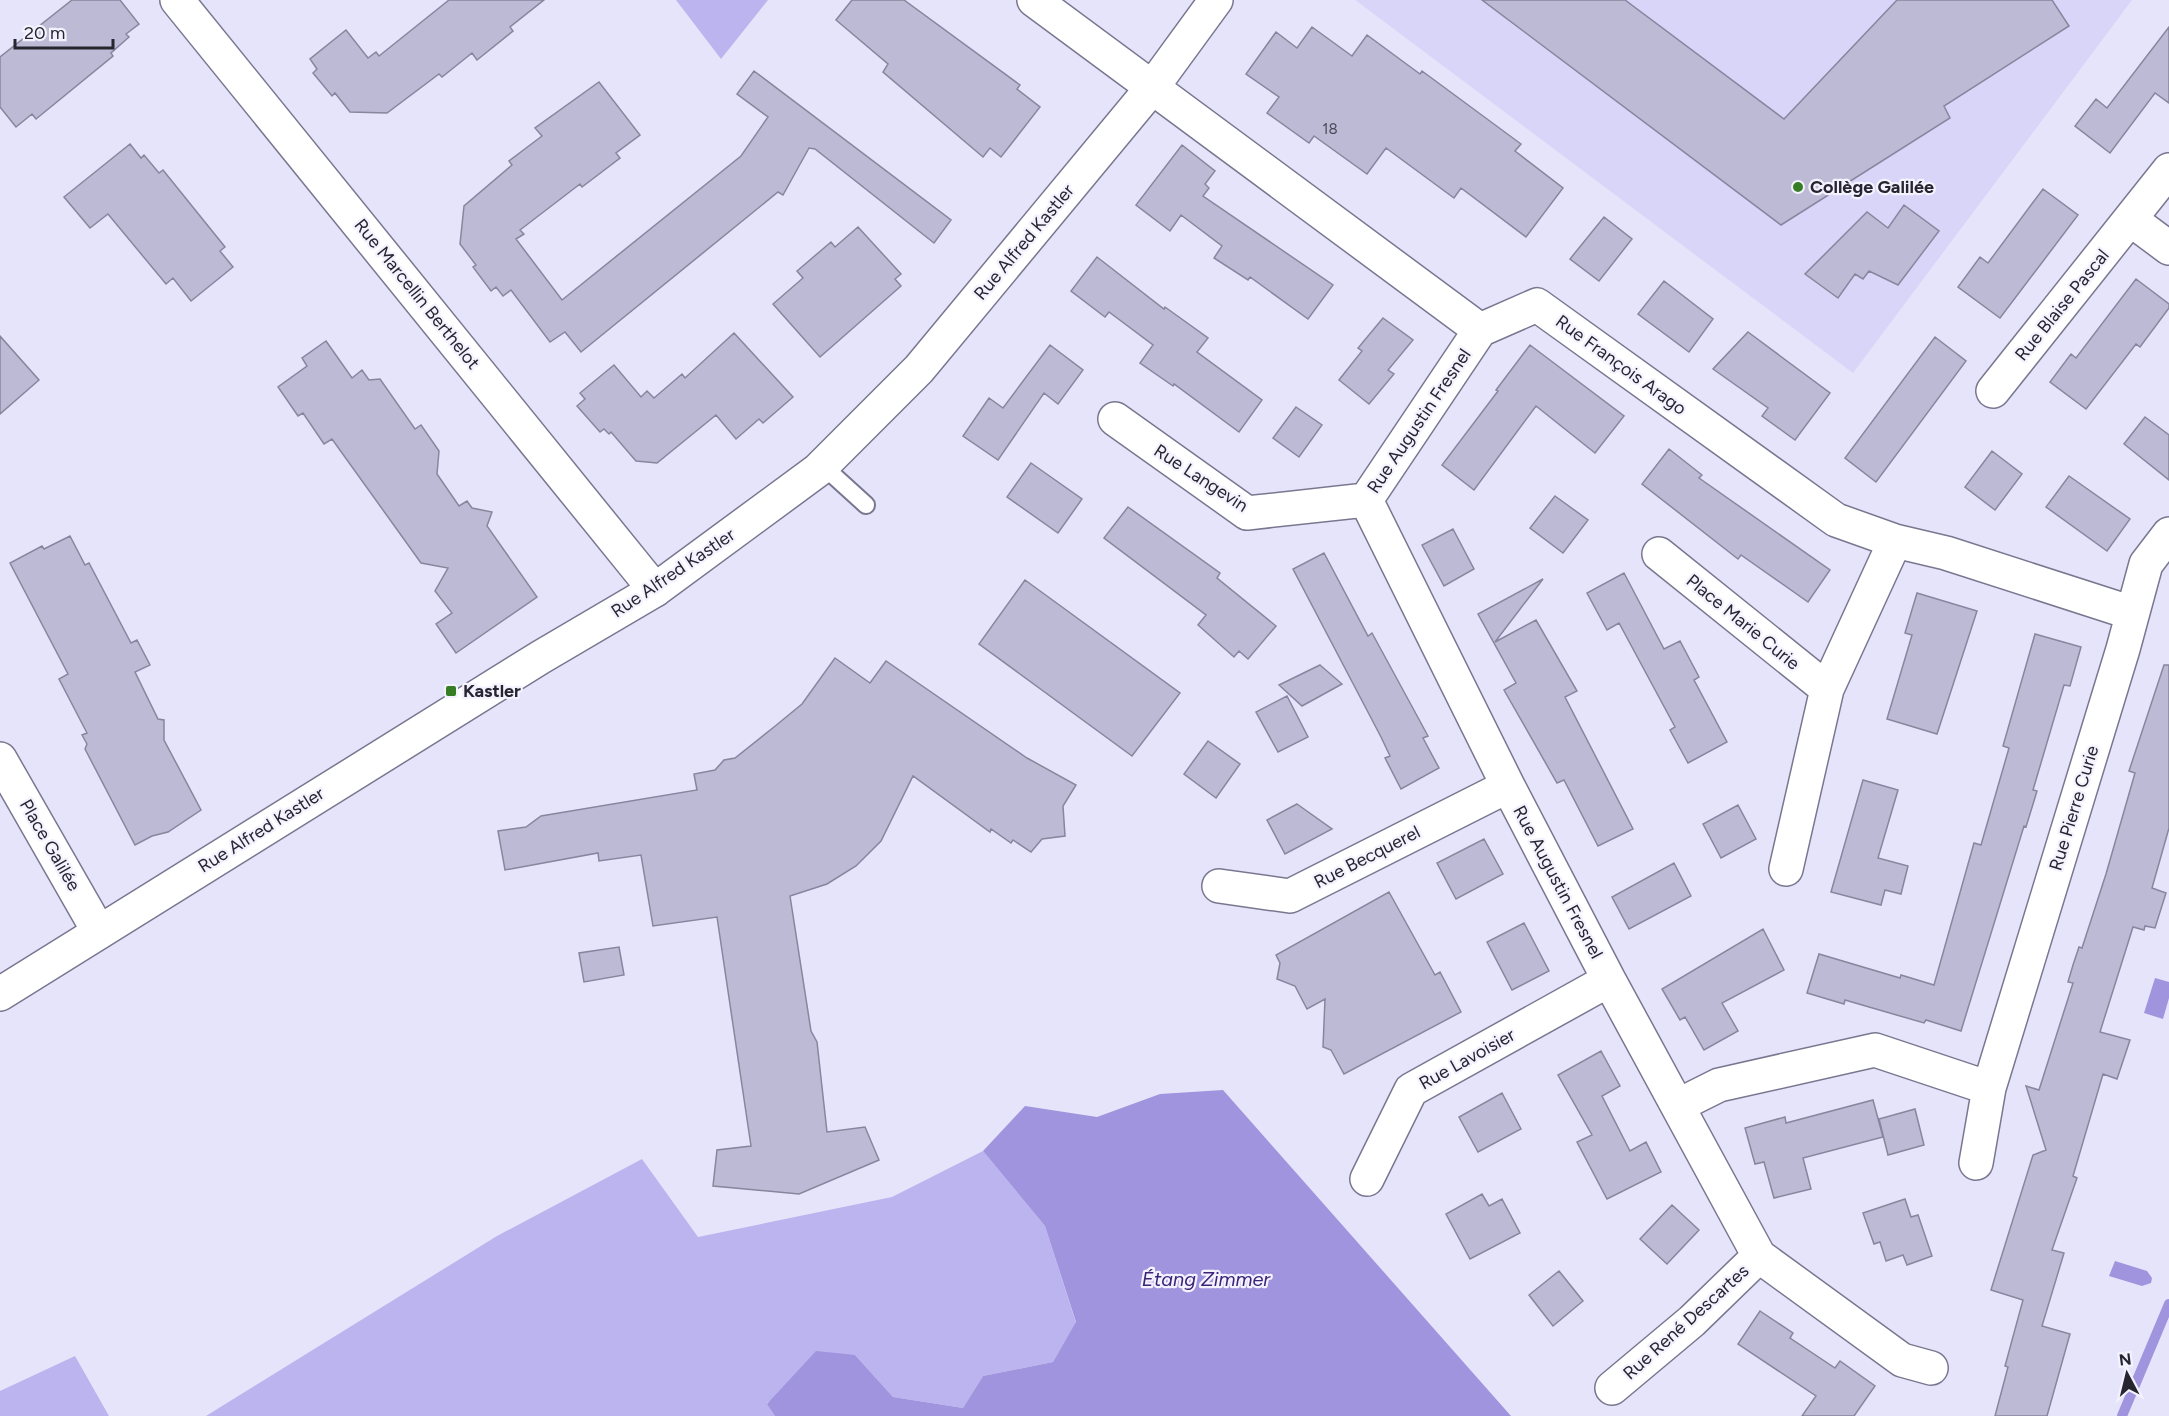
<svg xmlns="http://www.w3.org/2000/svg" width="2169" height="1416" font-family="Figtree,sans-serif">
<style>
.built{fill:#d9d5f8}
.green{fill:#bbb4ee}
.water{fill:#9f94dd}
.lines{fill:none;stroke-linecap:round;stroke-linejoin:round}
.stream{stroke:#9f94dd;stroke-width:10}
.building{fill:#bdbad6;stroke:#88859f;stroke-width:1.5}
.service-casing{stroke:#797790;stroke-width:20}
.minor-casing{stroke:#797790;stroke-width:36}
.tertiary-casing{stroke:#797790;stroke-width:36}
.service{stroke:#fff;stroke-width:16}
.minor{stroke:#fff;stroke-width:33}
.tertiary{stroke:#fff;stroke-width:33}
.poi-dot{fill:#357e24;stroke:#f3f2fe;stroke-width:2}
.labels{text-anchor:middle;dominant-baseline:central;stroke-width:4.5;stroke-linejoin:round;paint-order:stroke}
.number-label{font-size:15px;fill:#4c4b5a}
.poi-label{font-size:18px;font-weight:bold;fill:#272630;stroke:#f3f2fe;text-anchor:start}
.street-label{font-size:18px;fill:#272630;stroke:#f3f2fe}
.water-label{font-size:20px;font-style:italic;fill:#3b2478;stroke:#f3f2fe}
</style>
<rect width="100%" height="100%" fill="#e6e4fa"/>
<path class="built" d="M 1355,0 L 2132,0 L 1853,373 Z"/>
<path class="green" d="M 676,0 L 768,0 L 721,59 Z
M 983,1151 L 1045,1226 L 1076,1323 L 1053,1362 L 983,1376 L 963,1408 L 893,1397 L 855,1355 L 767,1403 L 775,1416 L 206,1416 L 497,1236 L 642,1159 L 698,1237 L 892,1197 Z
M 75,1356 L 109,1416 L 0,1416 L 0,1391 Z"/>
<path class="water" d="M 2155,978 L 2169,982 L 2169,998 L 2163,1019 L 2144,1013 Z
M 1223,1090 L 1511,1416 L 775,1416 L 767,1404 L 816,1351 L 855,1355 L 893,1397 L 963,1408 L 983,1376 L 1053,1362 L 1076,1322 L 1045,1226 L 983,1151 L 1025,1106 L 1097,1117 L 1160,1094 Z
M 2115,1261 L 2147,1271 L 2152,1278 L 2151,1283 L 2142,1286 L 2109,1276 Z"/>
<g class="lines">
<path class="stream" d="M 2122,1416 L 2169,1304"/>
</g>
<path class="building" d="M 72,0 L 120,0 L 139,24 L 126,34 L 129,37 L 111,53 L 113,56 L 36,119 L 32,114 L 16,127 L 0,107 L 0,57 Z
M 449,0 L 544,0 L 510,27 L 513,31 L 477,60 L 472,53 L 442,77 L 439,74 L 387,113 L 350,112 L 335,93 L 332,96 L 313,73 L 317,69 L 310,59 L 346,30 L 368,58 L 376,52 L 379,56 Z
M 852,0 L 904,0 L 1020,85 L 1017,89 L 1040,107 L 1001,157 L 990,148 L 983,157 L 883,72 L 888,64 L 836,20 Z
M 1482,0 L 1625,0 L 1784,119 L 1897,0 L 2052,0 L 2069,26 L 1944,106 L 1950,118 L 1781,225 Z
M 1312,27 L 1352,56 L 1367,35 L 1420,74 L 1422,71 L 1521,144 L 1515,151 L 1563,188 L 1526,237 L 1461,188 L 1454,198 L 1386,148 L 1367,174 L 1314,136 L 1309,143 L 1267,113 L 1279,97 L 1246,74 L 1276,32 L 1297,48 Z
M 2169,27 L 2169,103 L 2155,93 L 2110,153 L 2075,126 L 2096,99 L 2107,108 Z
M 754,71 L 951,220 L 934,243 L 815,149 L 809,148 L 783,195 L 778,192 L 581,352 L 565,332 L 550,342 L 511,290 L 503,296 L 496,287 L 491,291 L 473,267 L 476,265 L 460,244 L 464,206 L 512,165 L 509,161 L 542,136 L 535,128 L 599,82 L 640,135 L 616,153 L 620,158 L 582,187 L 580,184 L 520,230 L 524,234 L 516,239 L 562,300 L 741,156 L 768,117 L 737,94 Z
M 130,144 L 141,158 L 144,155 L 159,173 L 163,170 L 225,247 L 220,251 L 233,267 L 191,301 L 173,278 L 166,284 L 108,214 L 90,228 L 64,197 Z
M 1182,145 L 1215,171 L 1205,184 L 1209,188 L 1203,196 L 1333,285 L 1308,319 L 1250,277 L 1248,280 L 1214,258 L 1222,246 L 1181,215 L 1170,231 L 1136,205 Z
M 2043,189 L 2078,215 L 2000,318 L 1958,287 L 1980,257 L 1988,263 Z
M 1904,205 L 1939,231 L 1898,285 L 1869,271 L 1863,279 L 1855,274 L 1838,298 L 1805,274 L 1867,212 L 1888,228 Z
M 1604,217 L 1632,239 L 1599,281 L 1570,259 Z
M 858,227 L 901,274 L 895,279 L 901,286 L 820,357 L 773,304 L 803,278 L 797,271 L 831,242 L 835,247 Z
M 1097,257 L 1164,309 L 1165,307 L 1208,338 L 1197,352 L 1262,400 L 1239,432 L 1174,384 L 1173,386 L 1140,363 L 1153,345 L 1109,312 L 1105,317 L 1071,291 Z
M 2136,279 L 2169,304 L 2169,308 L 2140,347 L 2136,344 L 2086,409 L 2050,382 L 2071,354 L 2076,358 Z
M 1664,281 L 1713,319 L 1689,352 L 1638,314 Z
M 1383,318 L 1413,340 L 1388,370 L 1394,374 L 1369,404 L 1339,380 L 1362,351 L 1358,348 Z
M 1748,332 L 1830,393 L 1795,440 L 1762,416 L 1768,408 L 1713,369 Z
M 734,333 L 793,397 L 763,423 L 759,419 L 736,439 L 716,415 L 657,463 L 636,461 L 611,432 L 609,434 L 604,429 L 600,432 L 577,406 L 585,399 L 580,393 L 614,365 L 641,397 L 647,391 L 654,398 L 682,374 L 685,378 Z
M 0,336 L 39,380 L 0,414 Z
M 1935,337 L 1966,361 L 1876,482 L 1845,458 Z
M 326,341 L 352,378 L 362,370 L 369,380 L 380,379 L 415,429 L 421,425 L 439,451 L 437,474 L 459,506 L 467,501 L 472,508 L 492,512 L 487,526 L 537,597 L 456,653 L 436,624 L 452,613 L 435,591 L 448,568 L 421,563 L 332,439 L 324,444 L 303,413 L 298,416 L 278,387 L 307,366 L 302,358 Z
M 1050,345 L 1083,370 L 1058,404 L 1044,393 L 998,460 L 963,436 L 989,398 L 1003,408 Z
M 1530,345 L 1624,416 L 1595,453 L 1536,406 L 1474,490 L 1442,465 L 1498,391 L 1496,390 Z
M 1296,407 L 1322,425 L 1299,457 L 1273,438 Z
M 2145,417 L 2169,435 L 2169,480 L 2124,444 Z
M 1669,449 L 1702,475 L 1699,478 L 1830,570 L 1808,602 L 1741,555 L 1738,559 L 1642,484 Z
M 1992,451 L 2022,474 L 1995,510 L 1965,487 Z
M 1031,463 L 1082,499 L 1058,533 L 1007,497 Z
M 2069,476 L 2130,519 L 2107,551 L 2046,507 Z
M 1555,496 L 1588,520 L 1563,553 L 1530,528 Z
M 1128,507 L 1220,573 L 1217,578 L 1276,626 L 1248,659 L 1239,651 L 1234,657 L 1198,625 L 1206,615 L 1104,538 Z
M 1453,529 L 1474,569 L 1444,586 L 1422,545 Z
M 70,536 L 85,565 L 89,563 L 131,643 L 137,640 L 150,665 L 135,672 L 158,719 L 164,720 L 164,740 L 201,810 L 168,832 L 152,836 L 135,845 L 85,749 L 87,744 L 82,735 L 87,733 L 59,679 L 68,674 L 10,563 L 42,546 L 44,549 Z
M 1324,553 L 1368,636 L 1372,633 L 1409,701 L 1428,736 L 1423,738 L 1439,768 L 1401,789 L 1385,758 L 1390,756 L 1381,737 L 1293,569 Z
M 1624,573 L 1664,649 L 1680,641 L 1699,677 L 1694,680 L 1727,742 L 1688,763 L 1670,730 L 1675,727 L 1619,623 L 1607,630 L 1587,593 Z
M 1543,579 L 1495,642 L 1536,620 L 1577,691 L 1565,697 L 1633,829 L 1598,846 L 1564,780 L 1557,783 L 1504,690 L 1516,683 L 1478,614 Z
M 1025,580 L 1180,693 L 1132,756 L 979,644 Z
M 1917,593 L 1977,611 L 1937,734 L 1887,719 L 1912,635 L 1905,633 Z
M 2035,634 L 2081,647 L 2070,686 L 2064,685 L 2033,790 L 2037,791 L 2026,827 L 2024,826 L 1961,1031 L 1926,1020 L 1924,1023 L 1845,1000 L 1844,1004 L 1807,993 L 1819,954 L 1900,978 L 1901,975 L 1934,985 L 1974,843 L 1981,845 L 2009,748 L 2003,746 Z
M 835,658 L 870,683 L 886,661 L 1027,758 L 1076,785 L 1063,806 L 1065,836 L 1042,839 L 1031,852 L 1013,840 L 1011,843 L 991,829 L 990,832 L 913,776 L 881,841 L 856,866 L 827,884 L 790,896 L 811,1031 L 817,1042 L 827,1132 L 865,1127 L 879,1160 L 799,1194 L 713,1186 L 717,1150 L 751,1146 L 717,917 L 653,926 L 641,855 L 599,861 L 598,853 L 505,870 L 498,831 L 526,827 L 541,816 L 697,790 L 694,774 L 715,770 L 724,760 L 735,758 L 774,727 L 802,704 Z
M 1320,665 L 1342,684 L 1302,706 L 1279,685 Z
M 2164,665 L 2169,665 L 2169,828 L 2152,888 L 2166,893 L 2155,928 L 2145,926 L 2144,930 L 2133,927 L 2100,1032 L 2130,1040 L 2117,1079 L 2103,1074 L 2073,1176 L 2077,1178 L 2052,1250 L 2064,1253 L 2042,1326 L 2070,1334 L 2047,1416 L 1995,1416 L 2008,1367 L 2005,1366 L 2023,1300 L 1991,1290 L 2033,1155 L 2046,1150 L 2026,1086 L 2039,1090 L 2073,983 L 2068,982 L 2073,965 L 2079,947 L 2082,948 L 2106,874 L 2135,773 L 2129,771 Z
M 1287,696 L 1308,737 L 1278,752 L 1256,712 Z
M 1208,741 L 1240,764 L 1216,798 L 1184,774 Z
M 1863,780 L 1898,790 L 1878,858 L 1908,866 L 1901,894 L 1885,890 L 1881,905 L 1831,892 Z
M 1297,804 L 1332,829 L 1285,854 L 1267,820 Z
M 1738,805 L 1756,839 L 1721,858 L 1703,824 Z
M 1484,839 L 1503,874 L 1456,899 L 1437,863 Z
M 1674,863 L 1691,896 L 1629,929 L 1612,897 Z
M 1389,892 L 1435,975 L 1440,972 L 1461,1012 L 1344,1074 L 1331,1050 L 1323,1047 L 1325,999 L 1307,1009 L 1295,986 L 1277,979 L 1280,963 L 1276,955 Z
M 1524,923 L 1549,971 L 1512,990 L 1487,942 Z
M 1763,929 L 1784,970 L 1722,1003 L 1738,1031 L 1704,1050 L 1685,1017 L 1680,1020 L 1662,989 Z
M 619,947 L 624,975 L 584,982 L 579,953 Z
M 1601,1051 L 1620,1086 L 1602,1096 L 1630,1151 L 1646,1142 L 1661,1172 L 1607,1199 L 1577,1142 L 1592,1135 L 1558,1075 Z
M 1502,1093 L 1521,1129 L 1478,1152 L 1459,1117 Z
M 1873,1100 L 1883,1137 L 1803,1158 L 1811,1189 L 1774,1198 L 1764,1162 L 1755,1164 L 1745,1128 L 1785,1117 L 1786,1123 Z
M 1915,1109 L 1924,1145 L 1888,1155 L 1879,1119 Z
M 1482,1194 L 1489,1206 L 1502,1199 L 1520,1233 L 1470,1259 L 1446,1214 Z
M 1905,1199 L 1911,1217 L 1918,1215 L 1932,1256 L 1907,1265 L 1903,1255 L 1886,1261 L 1880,1242 L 1874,1244 L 1863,1213 Z
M 1672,1205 L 1699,1230 L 1667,1264 L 1640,1239 Z
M 1559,1271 L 1583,1301 L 1553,1326 L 1529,1295 Z
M 1760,1311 L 1793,1333 L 1790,1338 L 1835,1368 L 1840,1361 L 1875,1386 L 1854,1416 L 1802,1416 L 1816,1396 L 1738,1344 Z"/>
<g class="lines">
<g class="service-casing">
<path id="service" d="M 822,465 L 866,505"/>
</g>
<g class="minor-casing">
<path id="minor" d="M 177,0 L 655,590
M 1034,0 L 1480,330 L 1537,305 L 1836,520 L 1895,541 L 1946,553 L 2132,613
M 2130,219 L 2169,248
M 1480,330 L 1366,500 L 1508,786 L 1609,980 L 1759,1256 L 1902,1360 L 1931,1368
M 1993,391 L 2169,170
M 1115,419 L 1247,513 L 1366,500
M 1659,554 L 1827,689
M 0,759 L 99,932
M 1786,869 L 1827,689 L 1895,541
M 1219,886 L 1290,896 L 1508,786
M 1679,1105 L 1719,1085 L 1875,1050 L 1989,1088 L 2123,649 L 2146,564 L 2169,534
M 1976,1163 L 1989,1088
M 1367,1179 L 1411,1090 L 1609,980
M 1612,1388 L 1692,1321 L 1759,1256"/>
</g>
<g class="tertiary-casing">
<path id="tertiary" d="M 0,994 L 541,657 L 655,590 L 818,470 L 919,369 L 1151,89 L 1216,0"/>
</g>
<use href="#service" class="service"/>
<use href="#minor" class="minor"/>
<use href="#tertiary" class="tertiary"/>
</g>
<g class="poi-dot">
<circle cx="1798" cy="187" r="6"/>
<rect x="445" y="685" width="12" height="12" rx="3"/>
</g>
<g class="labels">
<g class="number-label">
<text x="1330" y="129">18</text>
</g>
<g class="poi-label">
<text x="1810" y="187">Collège Galilée</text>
<text x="463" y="691">Kastler</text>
</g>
<g class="street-label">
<text transform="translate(1024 242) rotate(-50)">Rue Alfred Kastler</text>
<text transform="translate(417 294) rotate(51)">Rue Marcellin Berthelot</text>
<text transform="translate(2062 305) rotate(-51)">Rue Blaise Pascal</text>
<text transform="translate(1621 365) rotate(36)">Rue François Arago</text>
<text transform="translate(1419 421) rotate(-56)">Rue Augustin Fresnel</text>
<text transform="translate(1201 478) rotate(33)">Rue Langevin</text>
<text transform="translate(673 573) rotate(-34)">Rue Alfred Kastler</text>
<text transform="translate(1743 622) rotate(39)">Place Marie Curie</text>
<text transform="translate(2074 808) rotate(-73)">Rue Pierre Curie</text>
<text transform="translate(261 830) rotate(-32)">Rue Alfred Kastler</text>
<text transform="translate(50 845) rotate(60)">Place Galilée</text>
<text transform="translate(1367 857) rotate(-27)">Rue Becquerel</text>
<text transform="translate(1558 882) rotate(62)">Rue Augustin Fresnel</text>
<text transform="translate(1467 1059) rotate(-29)">Rue Lavoisier</text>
<text transform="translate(1686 1322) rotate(-42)">Rue René Descartes</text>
</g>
<g class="water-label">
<text x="1206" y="1279">Étang Zimmer</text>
</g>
</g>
<g transform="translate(2127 1374) rotate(353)" stroke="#f3f2fe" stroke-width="4.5" paint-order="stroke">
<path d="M0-4.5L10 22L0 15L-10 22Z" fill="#272630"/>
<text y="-9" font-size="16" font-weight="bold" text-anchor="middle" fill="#272630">N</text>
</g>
<path d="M15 39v9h98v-9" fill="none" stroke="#272630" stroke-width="3"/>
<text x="24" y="39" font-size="18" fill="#272630" stroke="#f3f2fe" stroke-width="4.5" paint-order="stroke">20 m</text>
</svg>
